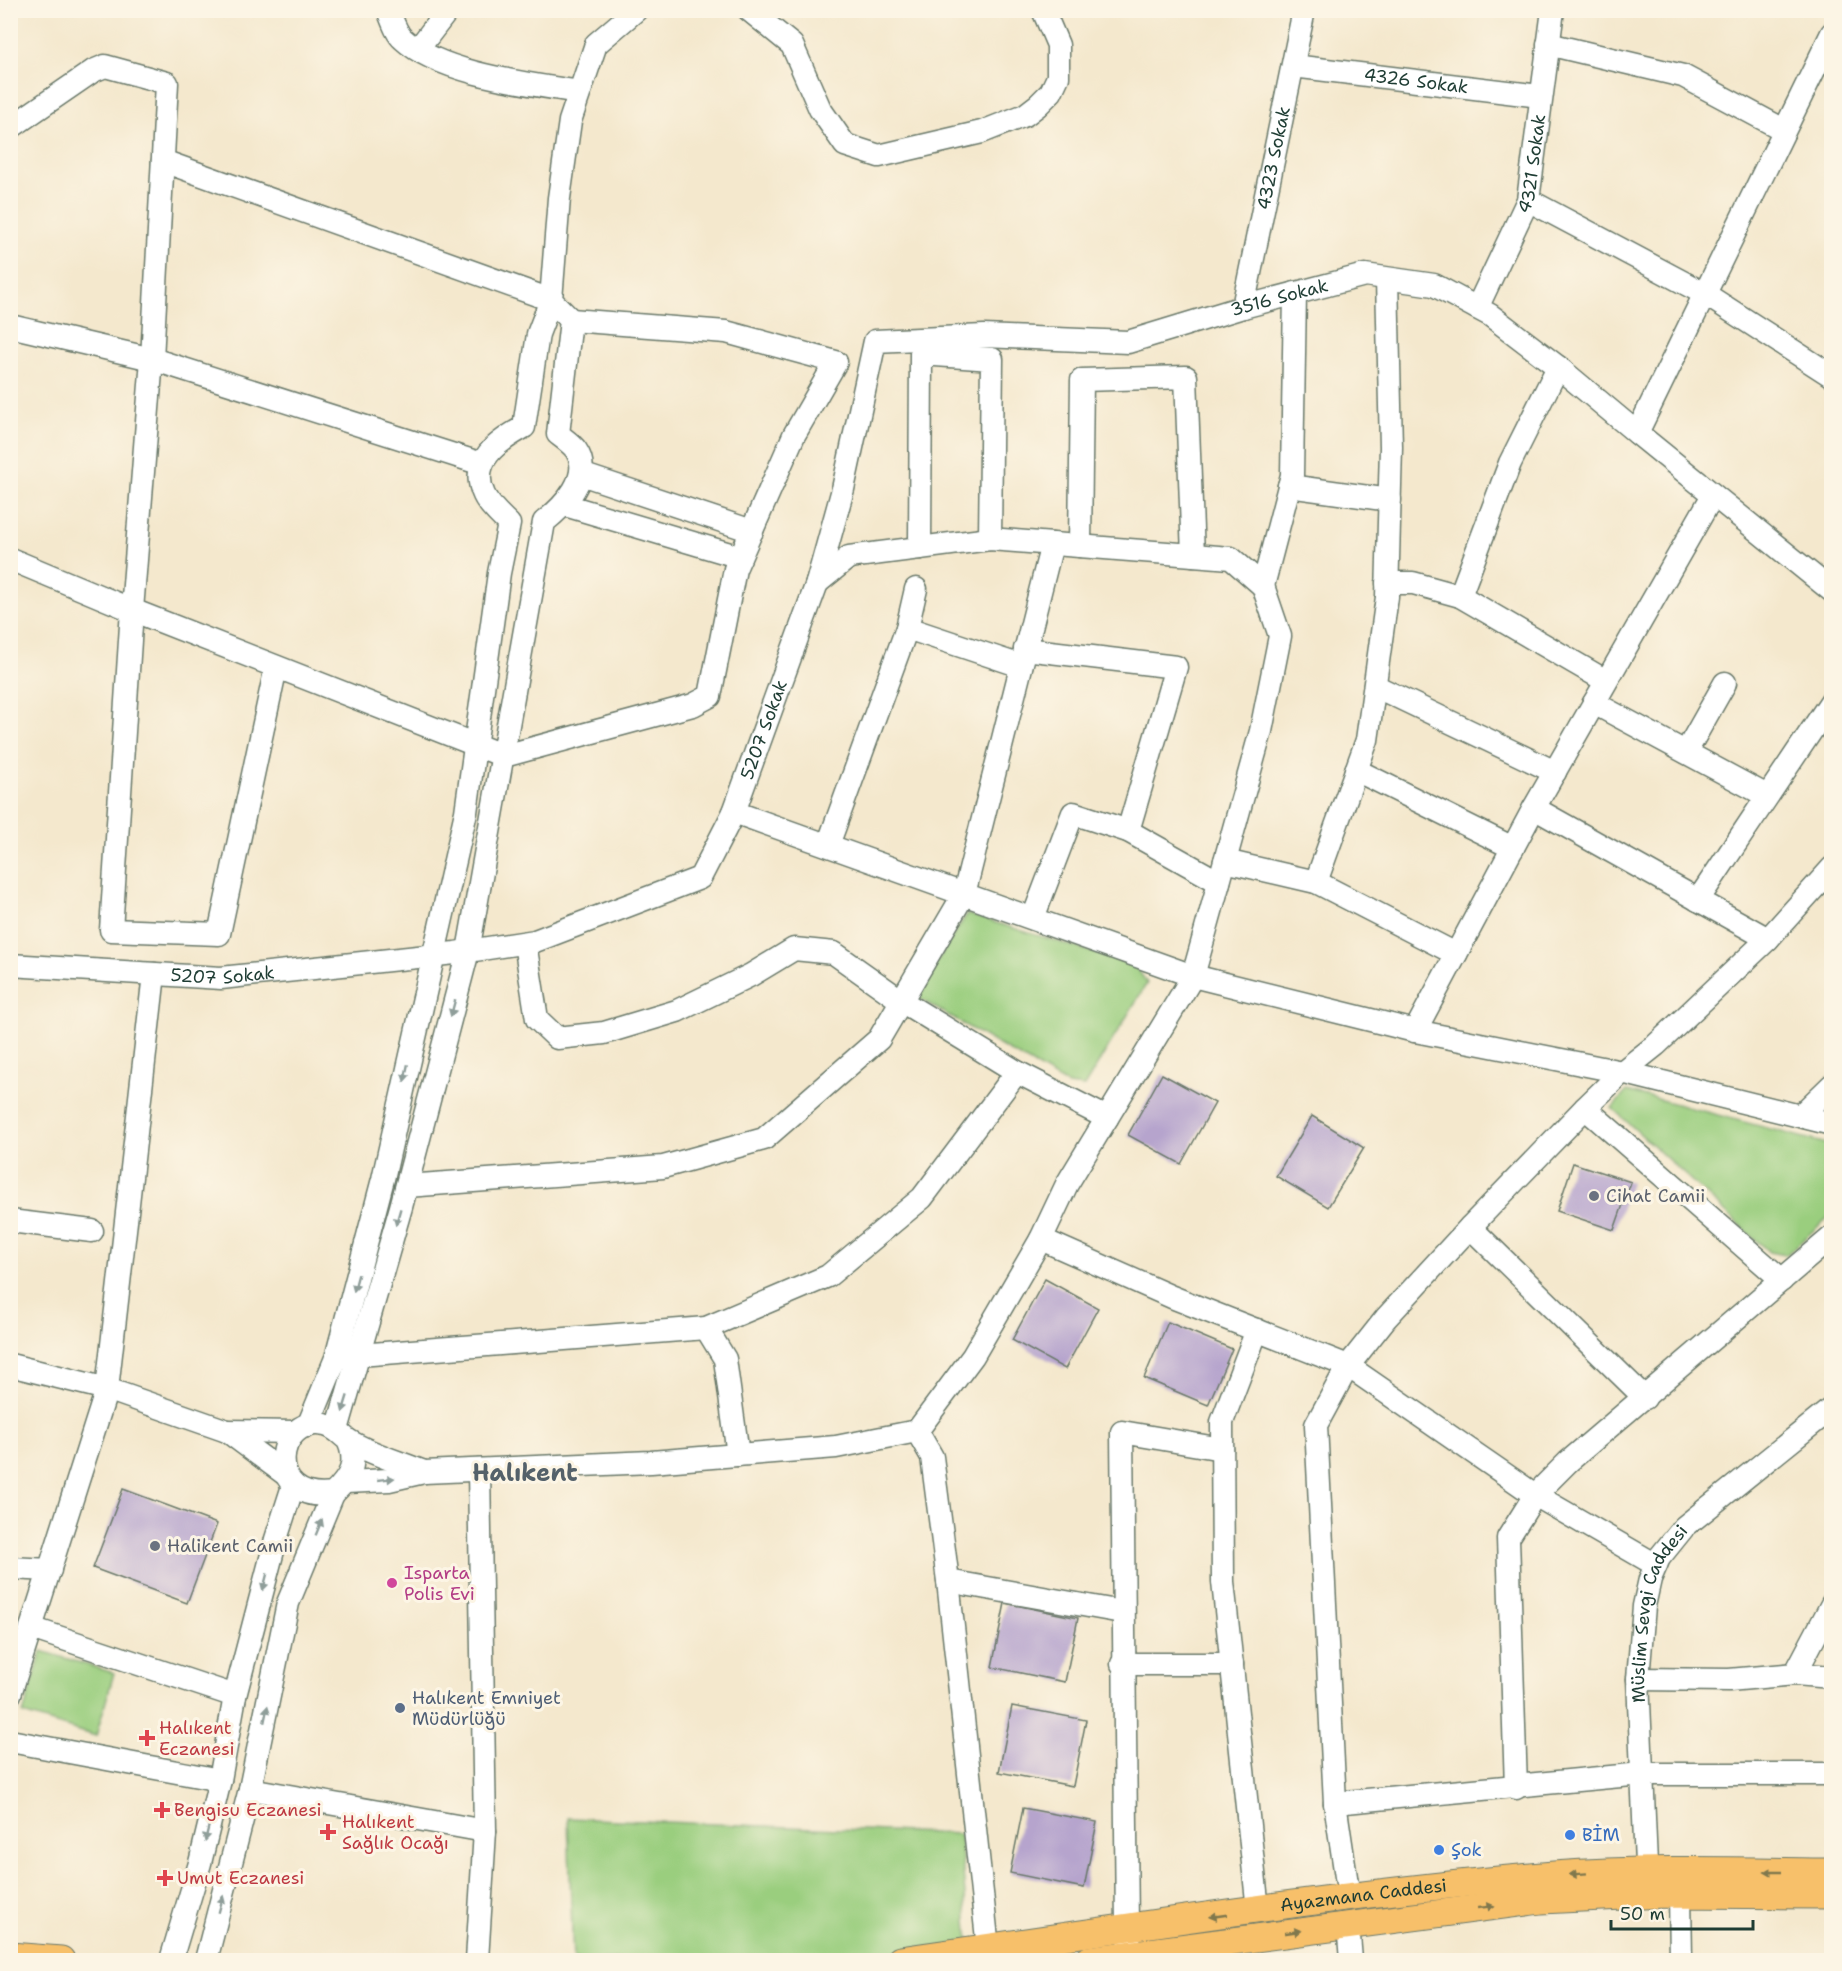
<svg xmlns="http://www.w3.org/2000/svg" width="1842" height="1971" font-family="'Shantell Sans',sans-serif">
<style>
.green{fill:#9ace7e;stroke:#5c8659;stroke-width:1.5}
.building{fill:#b6a4cd}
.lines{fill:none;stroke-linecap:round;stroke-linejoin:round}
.minor-casing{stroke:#6a796a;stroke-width:25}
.major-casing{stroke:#6a796a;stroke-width:29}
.minor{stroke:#fff;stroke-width:22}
.major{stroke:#f7c06b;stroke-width:27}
.oneway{fill:#8f9e9a}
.oneway2{fill:#80784d}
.worship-dot{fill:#6b7280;stroke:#fcf5e5;stroke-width:2}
.hotel-dot{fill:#d1479c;stroke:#fcf5e5;stroke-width:2}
.service-dot{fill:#5c6f8a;stroke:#fcf5e5;stroke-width:2}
.health-dot{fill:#e0444e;stroke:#fcf5e5;stroke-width:2}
.shop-dot{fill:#3f7fe0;stroke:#fcf5e5;stroke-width:2}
.labels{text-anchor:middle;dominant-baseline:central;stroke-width:6;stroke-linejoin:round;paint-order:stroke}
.street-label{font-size:18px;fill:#1f3d34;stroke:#fcf5e5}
.worship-label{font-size:18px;fill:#5b616d;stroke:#fcf5e5;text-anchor:start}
.hotel-label{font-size:18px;fill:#b23c85;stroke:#fcf5e5;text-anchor:start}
.service-label{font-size:18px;fill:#4e5e75;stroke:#fcf5e5;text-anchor:start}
.health-label{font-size:18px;fill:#be3a42;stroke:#fcf5e5;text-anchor:start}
.shop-label{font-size:18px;fill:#366cbe;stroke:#fcf5e5;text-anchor:start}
.district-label{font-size:24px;font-weight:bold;fill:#54616a;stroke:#fcf5e5}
</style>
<rect width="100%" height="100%" fill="#fcf5e5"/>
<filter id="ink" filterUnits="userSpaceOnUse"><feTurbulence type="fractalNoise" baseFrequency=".0167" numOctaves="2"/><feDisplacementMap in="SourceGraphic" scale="12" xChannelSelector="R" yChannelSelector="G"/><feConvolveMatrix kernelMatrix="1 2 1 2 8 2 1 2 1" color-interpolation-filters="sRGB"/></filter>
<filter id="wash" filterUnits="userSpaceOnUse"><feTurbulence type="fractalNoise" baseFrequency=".008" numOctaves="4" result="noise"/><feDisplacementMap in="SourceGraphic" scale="24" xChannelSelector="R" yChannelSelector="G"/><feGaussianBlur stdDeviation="1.35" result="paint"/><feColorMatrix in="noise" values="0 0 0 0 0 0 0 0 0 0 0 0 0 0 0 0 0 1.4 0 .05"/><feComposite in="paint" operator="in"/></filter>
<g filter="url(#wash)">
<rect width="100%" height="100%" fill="#f4e8cd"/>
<path class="green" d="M 967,914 L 1135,965 L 1147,983 L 1084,1087 L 1068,1085 L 915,996 Z
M 1627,1091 L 1831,1145 L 1831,1215 L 1786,1255 L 1769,1252 L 1612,1108 Z
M 42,1651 L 114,1673 L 96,1736 L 23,1714 Z
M 568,1818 L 960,1834 L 969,1944 L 859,1960 L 573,1960 Z"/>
<g id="blocks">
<path class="building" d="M 1162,1074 L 1215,1103 L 1181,1164 L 1128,1135 Z
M 1312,1116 L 1364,1148 L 1328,1207 L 1276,1176 Z
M 1573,1163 L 1631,1182 L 1614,1230 L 1557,1211 Z
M 1045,1279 L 1098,1308 L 1065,1369 L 1012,1340 Z
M 1168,1322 L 1232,1349 L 1208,1405 L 1144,1378 Z
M 123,1489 L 217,1524 L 187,1603 L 93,1568 Z
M 1005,1603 L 1078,1618 L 1065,1682 L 992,1667 Z
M 1012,1706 L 1086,1720 L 1073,1786 L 999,1772 Z
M 1023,1808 L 1097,1822 L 1084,1888 L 1010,1873 Z"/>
</g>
</g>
<g filter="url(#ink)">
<use href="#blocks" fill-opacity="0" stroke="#6a796a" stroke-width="1.5"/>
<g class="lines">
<g class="minor-casing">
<g id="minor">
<path d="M 388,10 C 392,19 396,33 403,39 C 440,74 531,84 579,92"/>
<path d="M 749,10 L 792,45 L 820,109 L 845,145 L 879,156 L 982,132 L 1025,115 L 1038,105 L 1051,92 L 1058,77 L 1058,45 L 1043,10"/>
<path d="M 1832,33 L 1637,433 L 1832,591"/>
<path d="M 1548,44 L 1683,76 L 1784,130"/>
<path d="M 418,49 L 448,10"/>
<path id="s1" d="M 1293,66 L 1540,96"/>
<path d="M 10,128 L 93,71 L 105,66 L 167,83 L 152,359 L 132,610 L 504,756 L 693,705 L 710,696 L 735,569 L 794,435 L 836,362 L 726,332 L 571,320"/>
<path d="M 163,161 L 551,300 L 538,334 L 524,427 C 499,441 468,461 484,495 C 489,506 501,516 509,524 L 499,573 L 466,812 L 383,1179 L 336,1358 L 308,1426"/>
<path d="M 1528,200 L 1705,294 L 1832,376"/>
<path id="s2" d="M 1243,307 L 1304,10"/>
<path id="s3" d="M 1477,308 L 1528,200 L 1553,10"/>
<path d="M 10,326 L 152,359 L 482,464"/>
<path d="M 581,474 L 752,531"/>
<path d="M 1289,486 L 1390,500"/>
<path d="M 565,505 L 740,557"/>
<path d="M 1080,546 L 1082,380 L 1186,377 L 1193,555"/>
<path d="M 920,548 L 921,354 L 992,359 L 990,539"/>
<path d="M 10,559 L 132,610 L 111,930 L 219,934 L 276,667"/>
<path d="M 1387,583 L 1413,583 L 1460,596 L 1606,681"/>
<path d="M 1263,586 L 1292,475 L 1295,293"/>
<path d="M 1460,596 L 1510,463 L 1558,367"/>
<path d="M 907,628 L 916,589"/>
<path d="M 1025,649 L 1176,667 L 1128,831"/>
<path d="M 1375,686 L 1555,772"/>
<path d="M 1594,703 L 1767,796"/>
<path d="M 1686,752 L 1725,683"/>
<path d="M 1356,770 L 1513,848"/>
<path d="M 1534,808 L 1768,939"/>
<path d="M 734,812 L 1193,976 L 1415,1031 L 1622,1072 L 1832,1124"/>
<path d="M 828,845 L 907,628 L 1021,666"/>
<path d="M 1225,861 L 1316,882 L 1456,954"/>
<path d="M 1316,882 L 1367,740 L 1387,597 L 1391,447 L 1387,279"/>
<path d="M 1698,900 L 1832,700"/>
<path d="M 1033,918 L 1073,813 L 1128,831 L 1219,882"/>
<path d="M 525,943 L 537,1019 L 557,1038 L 604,1033 L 677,1011 L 751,975 L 794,949 L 834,953 L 903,1002 L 1017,1072 L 1107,1118"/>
<path id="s4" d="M 10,965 L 221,978 L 455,953 L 535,941 L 700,878 L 734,812 L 817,583 L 843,489 L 875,341 L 984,336 L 1128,342 L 1243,307 L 1365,275 L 1434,285 L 1490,315 L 1558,367 L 1637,433"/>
<path d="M 1415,1031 L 1534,808 L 1713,495"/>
<path d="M 1585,1108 L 1782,1280"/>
<path d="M 1800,1116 L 1832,1085"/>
<path d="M 407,1186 L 663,1167 L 764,1139 L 879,1039 L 964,894 L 1052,544"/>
<path d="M 10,1221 L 92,1231"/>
<path d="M 1470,1227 L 1645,1398"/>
<path d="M 1041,1239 L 1172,1297 L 1348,1366 L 1535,1495 L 1656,1565"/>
<path d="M 706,1328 L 725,1359 L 738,1455"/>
<path d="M 1257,1330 L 1222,1422 L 1223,1582 L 1258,1910"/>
<path d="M 359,1355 L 706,1328 L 828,1276 L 922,1198 L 1017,1072"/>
<path d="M 10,1365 L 107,1389 L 227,1431 L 285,1474"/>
<path d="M 337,1430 L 401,1207 L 468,951 L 544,522 C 563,507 594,476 576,450 C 572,444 564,439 558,434 L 571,320 L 551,300 L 559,198 L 570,121 L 596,44 L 636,10"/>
<path d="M 227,1431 L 295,1432"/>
<path d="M 917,1431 L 932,1457 L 948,1581 L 988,1948"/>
<path d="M 348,1440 C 358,1463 351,1477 333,1494 C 262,1504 275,1413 325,1425 C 336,1428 340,1434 348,1440 C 370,1454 400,1462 424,1472"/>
<path d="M 346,1482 L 389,1480 L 424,1472 L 651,1462 L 836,1447 L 917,1431 L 973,1356 L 1041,1239 L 1067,1184 L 1193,976 L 1261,731 L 1280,636 L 1263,586 L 1231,558 L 990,539 L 849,557 L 817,583"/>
<path d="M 10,1568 L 50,1570"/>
<path d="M 948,1581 L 1122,1612"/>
<path d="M 31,1628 L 235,1696"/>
<path d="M 1122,1664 L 1232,1664"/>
<path d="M 1795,1674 L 1832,1604"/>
<path d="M 1638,1679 L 1729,1680 L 1795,1674 L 1832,1677"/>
<path d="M 10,1694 L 107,1389 L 154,974"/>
<path d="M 10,1741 L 220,1780"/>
<path d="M 1516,1788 L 1508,1538 L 1535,1495 L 1568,1462 L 1832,1237"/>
<path d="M 250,1789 L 485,1831"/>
<path d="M 1335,1803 L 1642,1774 L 1832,1774"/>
<path id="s5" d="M 1647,1887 L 1638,1679 L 1644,1606 L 1650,1579 L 1659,1558 L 1684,1527 L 1832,1408"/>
<path d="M 1680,1894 L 1681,1960"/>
<path d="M 1349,1897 L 1335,1803 L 1316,1425 L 1348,1366 L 1386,1318 L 1470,1227 L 1585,1108 L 1622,1072 L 1656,1045 L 1768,939 L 1832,868"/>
<path d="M 1348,1924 L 1351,1960"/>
<path d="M 1130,1944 L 1127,1928 L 1122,1432 L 1222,1449"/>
<path d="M 171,1960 L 200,1863 L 220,1780 L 235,1696 L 276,1539 L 293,1486"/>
<path d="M 206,1960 L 250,1789 L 288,1603 L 333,1494"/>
<path d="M 477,1960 L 485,1831 L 479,1470"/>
</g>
</g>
<g class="major-casing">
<g id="major">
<path d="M 10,1956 L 61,1960"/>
<path id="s6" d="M 900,1960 C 1118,1930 1335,1893 1554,1875 C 1646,1868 1739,1871 1832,1872"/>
<path d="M 1089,1960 L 1541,1900 L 1664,1894 L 1832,1895"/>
</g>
</g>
<use href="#minor" class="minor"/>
<use href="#major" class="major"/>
</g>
<defs><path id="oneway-solid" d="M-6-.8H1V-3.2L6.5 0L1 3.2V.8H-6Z" transform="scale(1.5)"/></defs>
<g class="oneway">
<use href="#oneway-solid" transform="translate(453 1008) rotate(105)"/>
<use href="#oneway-solid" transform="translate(406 1073) rotate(102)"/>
<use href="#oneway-solid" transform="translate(398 1217) rotate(106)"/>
<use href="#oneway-solid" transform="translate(356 1283) rotate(105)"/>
<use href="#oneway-solid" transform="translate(345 1404) rotate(107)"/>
<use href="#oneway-solid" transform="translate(386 1479) rotate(-6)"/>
<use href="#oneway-solid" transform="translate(319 1527) rotate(-68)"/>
<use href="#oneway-solid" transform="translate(265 1582) rotate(105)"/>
<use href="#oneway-solid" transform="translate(266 1714) rotate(-78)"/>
<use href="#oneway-solid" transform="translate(207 1833) rotate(104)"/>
<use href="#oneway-solid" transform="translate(221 1904) rotate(-75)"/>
</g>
<g class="oneway2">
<use href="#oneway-solid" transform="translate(1773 1872) rotate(-180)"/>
<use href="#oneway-solid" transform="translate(1578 1874) rotate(176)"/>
<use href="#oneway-solid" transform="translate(1486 1907) rotate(-7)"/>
<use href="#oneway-solid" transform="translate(1218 1916) rotate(172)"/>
<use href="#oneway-solid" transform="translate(1293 1932) rotate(-8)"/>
</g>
</g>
<g class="worship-dot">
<circle cx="1594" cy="1196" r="6"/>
<circle cx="155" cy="1546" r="6"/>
</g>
<circle class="hotel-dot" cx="392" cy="1583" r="6"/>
<circle class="service-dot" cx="400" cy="1708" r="6"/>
<g class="health-dot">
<path d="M144 1729h6v6h6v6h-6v6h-6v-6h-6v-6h6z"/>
<path d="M159 1801h6v6h6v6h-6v6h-6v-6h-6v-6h6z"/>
<path d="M325 1823h6v6h6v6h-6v6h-6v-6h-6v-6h6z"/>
<path d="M162 1869h6v6h6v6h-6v6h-6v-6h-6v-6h6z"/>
</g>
<g class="shop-dot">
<circle cx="1570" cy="1835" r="6"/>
<circle cx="1439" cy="1850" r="6"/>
</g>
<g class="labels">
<g class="street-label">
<text stroke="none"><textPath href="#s1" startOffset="124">4326 Sokak</textPath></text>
<text stroke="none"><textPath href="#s2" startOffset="152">4323 Sokak</textPath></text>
<text stroke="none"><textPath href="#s3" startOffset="156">4321 Sokak</textPath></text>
<text stroke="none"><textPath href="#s4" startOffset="1682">3516 Sokak</textPath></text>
<text stroke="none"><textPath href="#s4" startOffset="866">5207 Sokak</textPath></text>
<text stroke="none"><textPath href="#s4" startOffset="213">5207 Sokak</textPath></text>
<text stroke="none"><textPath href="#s5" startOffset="278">Müslim Sevgi Caddesi</textPath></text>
<text stroke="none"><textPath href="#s6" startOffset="468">Ayazmana Caddesi</textPath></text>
</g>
<g class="worship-label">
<text x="1606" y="1196">Cihat Camii</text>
<text x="167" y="1546">Halikent Camii</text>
</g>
<g class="hotel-label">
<text x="404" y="1573">Isparta<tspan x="404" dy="21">Polis Evi</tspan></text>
</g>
<g class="service-label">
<text x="412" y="1698">Halıkent Emniyet<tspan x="412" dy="21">Müdürlüğü</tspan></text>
</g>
<g class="health-label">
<text x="159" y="1728">Halıkent<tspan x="159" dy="21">Eczanesi</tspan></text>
<text x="174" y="1810">Bengisu Eczanesi</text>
<text x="342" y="1822">Halıkent<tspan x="342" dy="21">Sağlık Ocağı</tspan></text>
<text x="177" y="1878">Umut Eczanesi</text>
</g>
<g class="shop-label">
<text x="1582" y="1835">BİM</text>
<text x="1451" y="1850">Şok</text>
</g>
<g class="district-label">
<text x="525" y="1473">Halıkent</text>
</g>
</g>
<rect width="1842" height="1971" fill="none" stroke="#fcf5e5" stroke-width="36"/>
<path d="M1611 1920v9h142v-9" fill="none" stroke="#1f3d34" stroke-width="3"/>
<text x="1620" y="1920" font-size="18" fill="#1f3d34" stroke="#fcf5e5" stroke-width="4.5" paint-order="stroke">50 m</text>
</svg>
